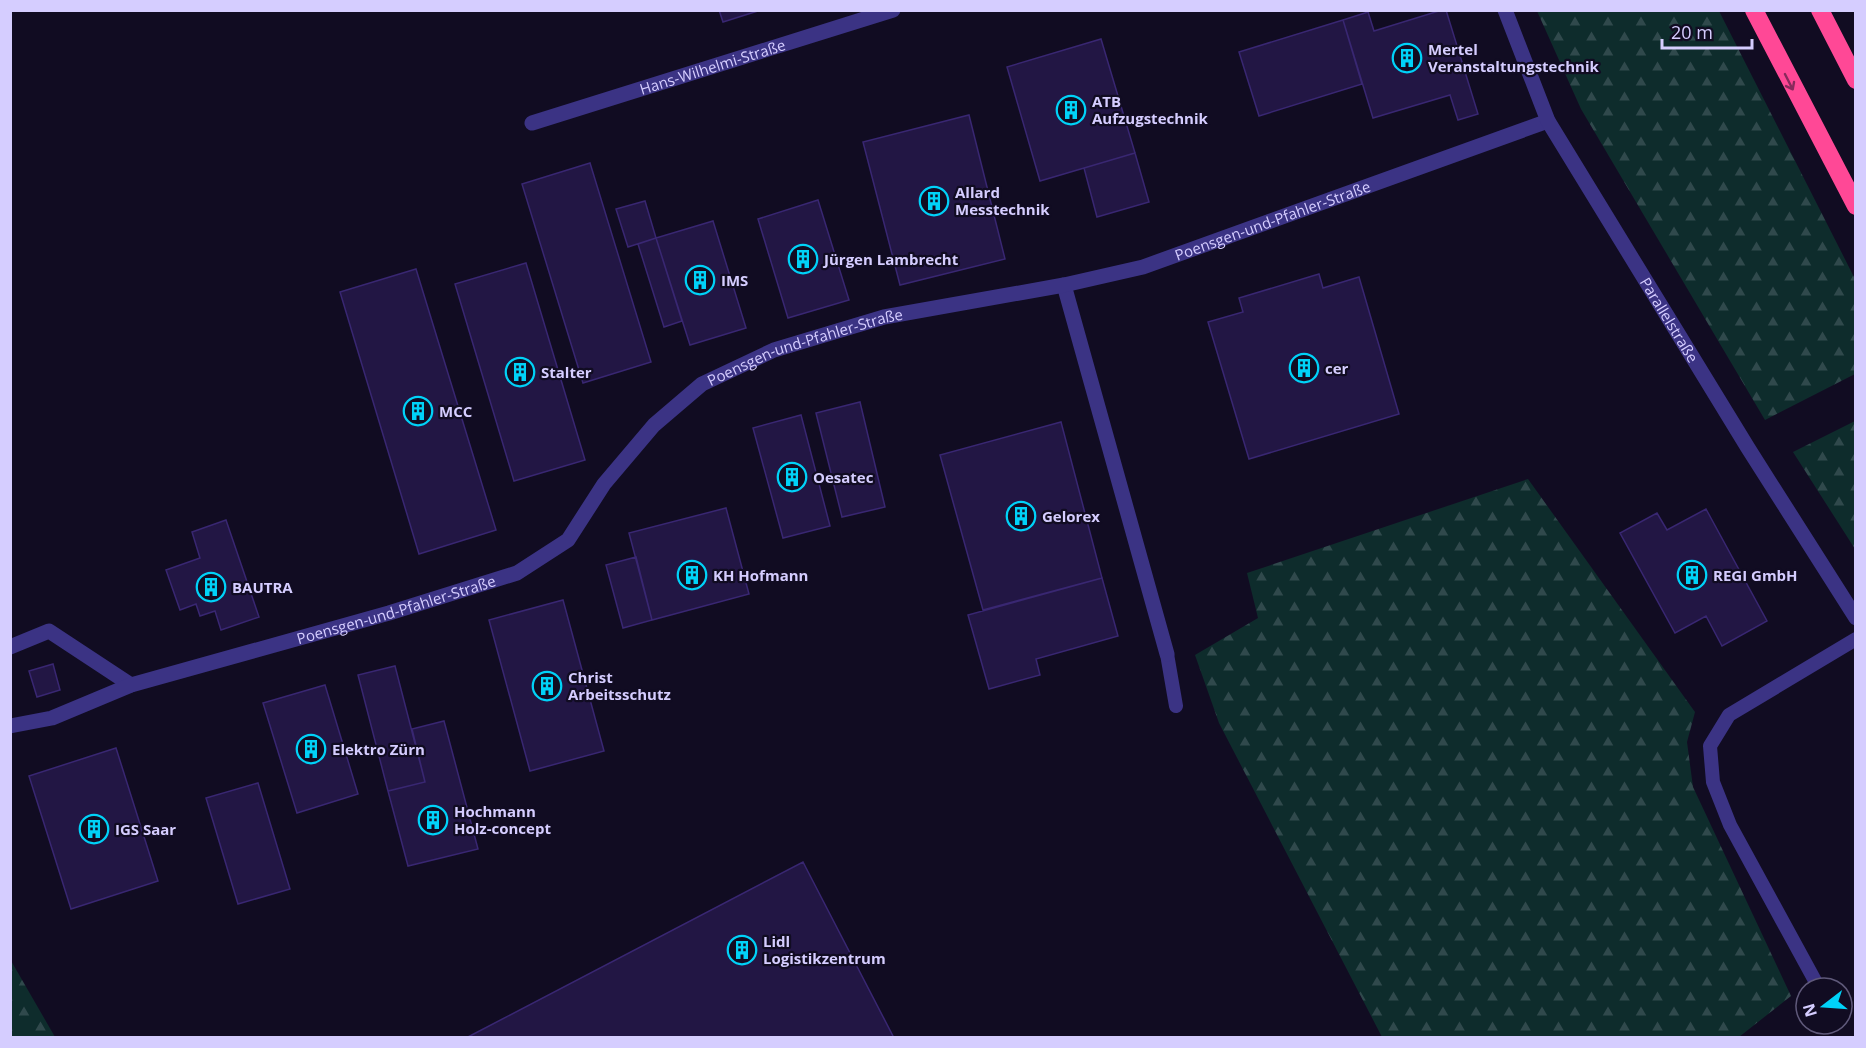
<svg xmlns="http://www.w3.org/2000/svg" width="1866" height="1048" font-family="'Open Sans',sans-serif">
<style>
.forest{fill:url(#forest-firs)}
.building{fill:#221644;stroke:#392772;stroke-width:1.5}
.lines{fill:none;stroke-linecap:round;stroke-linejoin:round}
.service{stroke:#3b3384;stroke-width:14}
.minor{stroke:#3b3384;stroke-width:15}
.tertiary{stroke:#3b3384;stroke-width:15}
.motorway{stroke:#ff4896;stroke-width:18}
.oneway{stroke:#882a5c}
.labels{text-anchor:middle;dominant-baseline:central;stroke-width:4.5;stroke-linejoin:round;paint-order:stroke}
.poi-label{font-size:15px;font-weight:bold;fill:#d5cdff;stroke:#110c22;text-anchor:start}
.street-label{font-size:15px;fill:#d5cdff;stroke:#110c22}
</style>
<defs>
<pattern id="forest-firs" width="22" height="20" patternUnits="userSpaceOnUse" patternTransform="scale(1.5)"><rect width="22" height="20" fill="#0e2c2c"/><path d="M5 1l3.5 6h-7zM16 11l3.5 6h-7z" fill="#30494c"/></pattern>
</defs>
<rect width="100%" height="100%" fill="#110c22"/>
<path class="forest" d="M 1537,11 L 1719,11 L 1855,279 L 1855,374 L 1765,420 L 1581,109 Z
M 1855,421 L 1855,549 L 1793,452 Z
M 1528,479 L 1695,712 L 1687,742 L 1693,787 L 1791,996 L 1739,1037 L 1382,1037 L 1219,723 L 1195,655 L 1258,618 L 1247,573 Z
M 10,959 L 55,1037 L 11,1037 Z"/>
<path class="building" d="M 719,10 L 761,10 L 723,22 Z
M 1442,10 L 1446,10 L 1478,114 L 1458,120 L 1450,95 L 1373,118 L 1343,20 L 1368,12 L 1374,31 Z
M 1343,20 L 1362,84 L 1259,116 L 1239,52 Z
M 1101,39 L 1135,153 L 1040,181 L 1007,67 Z
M 969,115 L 1005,259 L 900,285 L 863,142 Z
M 1135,153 L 1149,202 L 1097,217 L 1084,168 Z
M 590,163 L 651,362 L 583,383 L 522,184 Z
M 818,200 L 849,300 L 788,318 L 758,219 Z
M 645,201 L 656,238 L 628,247 L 616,209 Z
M 713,221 L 746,328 L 690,345 L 656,238 Z
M 656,238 L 682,321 L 664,327 L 638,244 Z
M 526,263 L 585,460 L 514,481 L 455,284 Z
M 416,269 L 496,530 L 419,554 L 340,292 Z
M 1319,274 L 1323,288 L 1359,277 L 1399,414 L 1249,459 L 1208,322 L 1243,312 L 1239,298 Z
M 860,402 L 885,507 L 842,517 L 816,413 Z
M 801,415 L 830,526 L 783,538 L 753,428 Z
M 1061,422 L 1102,578 L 983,610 L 940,455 Z
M 726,508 L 749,594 L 652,620 L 629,533 Z
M 1706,509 L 1767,621 L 1722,646 L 1706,616 L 1675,633 L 1620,533 L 1657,513 L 1667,530 Z
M 226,520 L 259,617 L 221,630 L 215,611 L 200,616 L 196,604 L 180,610 L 166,570 L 200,558 L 192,532 Z
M 636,557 L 652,620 L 623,628 L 606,565 Z
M 1102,578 L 1118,636 L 1036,659 L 1040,675 L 989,689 L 968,615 Z
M 563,600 L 604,751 L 530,771 L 489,620 Z
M 53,664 L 60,690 L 37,697 L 29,671 Z
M 395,666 L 425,782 L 388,791 L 358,675 Z
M 325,685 L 358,794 L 297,813 L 263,703 Z
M 444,721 L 478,849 L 408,866 L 388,791 L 425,782 L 412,729 Z
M 116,748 L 158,881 L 71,909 L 29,776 Z
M 258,783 L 290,889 L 238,904 L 206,798 Z
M 803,862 L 894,1038 L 466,1038 Z"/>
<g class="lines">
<path class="service" d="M 1167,654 L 1176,706
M 1819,988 L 1730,825 L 1713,782 L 1710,746 L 1729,715 L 1856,639"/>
<g class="minor">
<path id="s1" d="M 532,123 L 893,10"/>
<path d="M 1064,285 L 1167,654"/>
<path d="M 10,647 L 49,631 L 131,685"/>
<path id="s2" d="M 10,726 L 52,718 L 131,685 L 389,613 L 517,573 L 568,540 L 604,484 L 654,425 L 702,384 L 774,350 L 884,317 L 1064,285 L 1143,267 L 1548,121"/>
</g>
<path class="tertiary" id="s3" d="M 1505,10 L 1548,121 L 1748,448 L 1856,618"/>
<path class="motorway" d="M 1754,10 L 1856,206
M 1820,10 L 1856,80"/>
</g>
<defs><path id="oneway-shaft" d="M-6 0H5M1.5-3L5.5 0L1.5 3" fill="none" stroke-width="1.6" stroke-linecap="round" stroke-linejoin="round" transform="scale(1.5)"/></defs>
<use class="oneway" href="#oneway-shaft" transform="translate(1789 82) rotate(63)"/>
<defs>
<g id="building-ring" transform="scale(1.5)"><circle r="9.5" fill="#110c22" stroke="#00d2f8" stroke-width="1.5"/><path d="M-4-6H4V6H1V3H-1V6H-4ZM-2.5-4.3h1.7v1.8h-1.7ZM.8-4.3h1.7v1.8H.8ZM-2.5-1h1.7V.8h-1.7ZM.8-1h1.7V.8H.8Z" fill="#00d2f8"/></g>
</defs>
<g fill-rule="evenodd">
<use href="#building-ring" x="1407" y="58"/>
<use href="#building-ring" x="1071" y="110"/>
<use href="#building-ring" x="934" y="201"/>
<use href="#building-ring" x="803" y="259"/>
<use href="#building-ring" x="700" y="280"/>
<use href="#building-ring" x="1304" y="368"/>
<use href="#building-ring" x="520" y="372"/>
<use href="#building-ring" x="418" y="411"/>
<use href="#building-ring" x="792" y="477"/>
<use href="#building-ring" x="1021" y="516"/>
<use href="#building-ring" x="692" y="575"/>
<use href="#building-ring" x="1692" y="575"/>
<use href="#building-ring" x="211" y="587"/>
<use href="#building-ring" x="547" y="686"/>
<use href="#building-ring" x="311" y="749"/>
<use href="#building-ring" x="433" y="820"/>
<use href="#building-ring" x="94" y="829"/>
<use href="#building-ring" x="742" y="950"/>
</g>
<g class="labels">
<g class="poi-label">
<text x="1428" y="49">Mertel<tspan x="1428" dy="17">Veranstaltungstechnik</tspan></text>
<text x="1092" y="101">ATB<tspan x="1092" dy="17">Aufzugstechnik</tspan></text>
<text x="955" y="192">Allard<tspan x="955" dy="17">Messtechnik</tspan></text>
<text x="824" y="259">Jürgen Lambrecht</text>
<text x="721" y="280">IMS</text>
<text x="1325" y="368">cer</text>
<text x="541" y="372">Stalter</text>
<text x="439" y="411">MCC</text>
<text x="813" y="477">Oesatec</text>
<text x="1042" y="516">Gelorex</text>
<text x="713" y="575">KH Hofmann</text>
<text x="1713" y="575">REGI GmbH</text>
<text x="232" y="587">BAUTRA</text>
<text x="568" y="677">Christ<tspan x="568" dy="17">Arbeitsschutz</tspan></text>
<text x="332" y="749">Elektro Zürn</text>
<text x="454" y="811">Hochmann<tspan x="454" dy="17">Holz-concept</tspan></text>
<text x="115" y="829">IGS Saar</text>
<text x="763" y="941">Lidl<tspan x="763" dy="17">Logistikzentrum</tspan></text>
</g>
<g class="street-label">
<text stroke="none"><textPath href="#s1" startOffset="189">Hans-Wilhelmi-Straße</textPath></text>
<text stroke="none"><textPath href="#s2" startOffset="1394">Poensgen-und-Pfahler-Straße</textPath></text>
<text stroke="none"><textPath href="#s3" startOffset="352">Parallelstraße</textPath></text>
<text stroke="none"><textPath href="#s2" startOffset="908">Poensgen-und-Pfahler-Straße</textPath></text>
<text stroke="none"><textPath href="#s2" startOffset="404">Poensgen-und-Pfahler-Straße</textPath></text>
</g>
</g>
<rect width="1866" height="1048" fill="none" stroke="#d5cdff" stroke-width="24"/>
<g transform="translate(1824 1006) rotate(253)"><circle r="28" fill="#110c22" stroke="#5f597a" stroke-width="1.5"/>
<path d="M0-4.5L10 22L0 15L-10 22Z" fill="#00d2f8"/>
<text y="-9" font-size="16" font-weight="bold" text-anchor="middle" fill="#d5cdff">N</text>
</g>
<path d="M1662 39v9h90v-9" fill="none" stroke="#d5cdff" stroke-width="3"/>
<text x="1671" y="39" font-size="18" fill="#d5cdff" stroke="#110c22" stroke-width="4.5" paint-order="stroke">20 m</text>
</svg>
